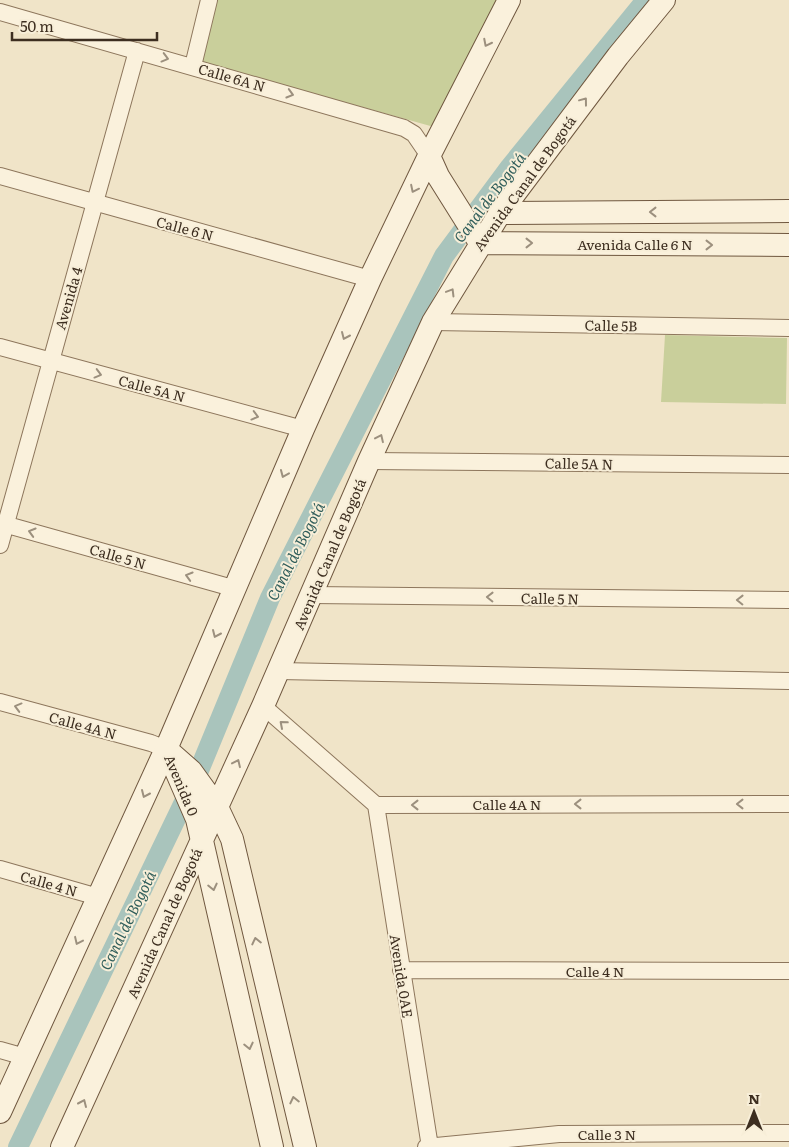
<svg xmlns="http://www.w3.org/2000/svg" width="789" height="1147" font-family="Literata,serif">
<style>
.green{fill:#c9cf9b}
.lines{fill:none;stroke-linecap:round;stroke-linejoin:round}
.canal{stroke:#a9c4bc;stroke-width:20}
.street-casing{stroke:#8d765c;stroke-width:18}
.secondary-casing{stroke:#6f573f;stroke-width:24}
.street{stroke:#faf1dc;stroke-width:16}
.secondary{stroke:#faf1dc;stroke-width:22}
.oneway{stroke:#9c907e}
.labels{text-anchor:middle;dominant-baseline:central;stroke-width:4;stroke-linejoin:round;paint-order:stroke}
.street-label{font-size:14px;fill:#3d2e20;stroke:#f7eed8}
.water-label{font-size:15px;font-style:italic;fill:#2f5d5a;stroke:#f7eed8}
</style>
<rect width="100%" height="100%" fill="#f0e4c8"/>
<path class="green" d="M 212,0 L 506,0 L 434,127 L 198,61 Z
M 665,335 L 787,338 L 786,404 L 661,402 Z"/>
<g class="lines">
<path class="canal" d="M 18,1147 L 198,773 L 270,598 L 444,256 L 510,167 L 646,0"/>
<g class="street-casing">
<path id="street" d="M 0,12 L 404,128 L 414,134 L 429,156
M 193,66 L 209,0
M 0,176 L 370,279
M 433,322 L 789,328
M 0,347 L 303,429
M 369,461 L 789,465
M 0,523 L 236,589
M 0,545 L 137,51
M 311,595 L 789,600
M 279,671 L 789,681
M 0,702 L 151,743 L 166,749
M 263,706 L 376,805 L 789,804
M 376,805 L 430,1147
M 0,869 L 98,897
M 401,970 L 789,971
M 0,1050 L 25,1057
M 426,1147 L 559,1134 L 789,1133"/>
</g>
<g class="secondary-casing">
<path id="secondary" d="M 429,156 L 438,176 L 480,243 L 789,245
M 500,213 L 789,211
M 166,749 L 191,771 L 217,807 L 232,839 L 305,1147
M 174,766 L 197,819 L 272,1147
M 0,1112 L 166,749 L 303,429 L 370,279 L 429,156 L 509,0
M 62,1147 L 263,706 L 369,461 L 433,322 L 500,213 L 618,56 L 664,0"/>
</g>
<use href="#street" class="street"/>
<use href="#secondary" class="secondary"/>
</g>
<defs><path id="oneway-chevron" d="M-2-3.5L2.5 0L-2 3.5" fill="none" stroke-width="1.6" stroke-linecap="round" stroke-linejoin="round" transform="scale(1.25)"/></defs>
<g class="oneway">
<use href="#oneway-chevron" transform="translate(487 43) rotate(117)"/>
<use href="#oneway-chevron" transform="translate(165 58) rotate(15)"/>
<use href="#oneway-chevron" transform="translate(290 94) rotate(16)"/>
<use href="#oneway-chevron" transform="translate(584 101) rotate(-53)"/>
<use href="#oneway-chevron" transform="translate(414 189) rotate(116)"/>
<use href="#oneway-chevron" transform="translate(653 212) rotate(180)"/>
<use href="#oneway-chevron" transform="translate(529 243)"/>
<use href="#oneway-chevron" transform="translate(709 245)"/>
<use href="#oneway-chevron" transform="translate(451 292) rotate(-59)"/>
<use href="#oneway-chevron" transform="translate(345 336) rotate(114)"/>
<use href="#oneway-chevron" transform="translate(98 374) rotate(15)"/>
<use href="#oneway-chevron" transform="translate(255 416) rotate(15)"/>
<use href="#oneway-chevron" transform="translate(380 438) rotate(-65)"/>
<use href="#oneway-chevron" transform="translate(284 474) rotate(113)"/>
<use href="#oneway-chevron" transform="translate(32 532) rotate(-164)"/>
<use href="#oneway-chevron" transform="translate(189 576) rotate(-164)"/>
<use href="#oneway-chevron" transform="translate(490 597) rotate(-179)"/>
<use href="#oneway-chevron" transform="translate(740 600) rotate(-179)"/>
<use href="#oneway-chevron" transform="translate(216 634) rotate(114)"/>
<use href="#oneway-chevron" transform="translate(18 707) rotate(-165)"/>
<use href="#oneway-chevron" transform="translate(283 724) rotate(-139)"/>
<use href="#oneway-chevron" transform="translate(237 763) rotate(-65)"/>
<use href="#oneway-chevron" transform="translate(145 794) rotate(114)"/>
<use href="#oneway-chevron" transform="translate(578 804) rotate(180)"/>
<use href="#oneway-chevron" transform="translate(740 804) rotate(180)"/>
<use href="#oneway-chevron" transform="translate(415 805) rotate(180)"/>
<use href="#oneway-chevron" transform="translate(213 887) rotate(77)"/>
<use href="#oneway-chevron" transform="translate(78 941) rotate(115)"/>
<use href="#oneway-chevron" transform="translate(256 941) rotate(-103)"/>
<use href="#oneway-chevron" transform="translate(249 1046) rotate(77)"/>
<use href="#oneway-chevron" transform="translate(294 1100) rotate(-103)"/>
<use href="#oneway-chevron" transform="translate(83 1103) rotate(-66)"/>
</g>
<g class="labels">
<g class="street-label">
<text transform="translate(232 77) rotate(16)">Calle 6A N</text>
<text transform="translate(524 183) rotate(-54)">Avenida Canal de Bogotá</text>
<text transform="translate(185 228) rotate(15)">Calle 6 N</text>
<text x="635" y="244">Avenida Calle 6 N</text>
<text transform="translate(68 298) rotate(-74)">Avenida 4</text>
<text transform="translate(611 325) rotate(1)">Calle 5B</text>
<text transform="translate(152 388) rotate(15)">Calle 5A N</text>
<text transform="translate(579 463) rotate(1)">Calle 5A N</text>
<text transform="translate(329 554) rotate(-67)">Avenida Canal de Bogotá</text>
<text transform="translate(118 556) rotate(16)">Calle 5 N</text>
<text transform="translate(550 598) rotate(1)">Calle 5 N</text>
<text transform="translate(83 725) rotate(15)">Calle 4A N</text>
<text transform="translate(182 785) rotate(67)">Avenida 0</text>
<text x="507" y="804">Calle 4A N</text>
<text transform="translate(49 883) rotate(16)">Calle 4 N</text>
<text transform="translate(164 923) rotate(-66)">Avenida Canal de Bogotá</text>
<text x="595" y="971">Calle 4 N</text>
<text transform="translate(402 976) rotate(81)">Avenida 0AE</text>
<text x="607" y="1134">Calle 3 N</text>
</g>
<g class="water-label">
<text transform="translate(489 197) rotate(-53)">Canal de Bogotá</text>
<text transform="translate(295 551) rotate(-63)">Canal de Bogotá</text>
<text transform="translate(127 920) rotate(-64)">Canal de Bogotá</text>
</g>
</g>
<g transform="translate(754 1112)" stroke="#f7eed8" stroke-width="4" paint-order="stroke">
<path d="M0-4L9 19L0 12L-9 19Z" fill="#3d2e20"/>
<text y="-8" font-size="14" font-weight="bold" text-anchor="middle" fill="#3d2e20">N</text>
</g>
<path d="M12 32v8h145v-8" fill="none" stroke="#3d2e20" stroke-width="2.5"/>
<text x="20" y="32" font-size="15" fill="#3d2e20" stroke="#f7eed8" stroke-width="4" paint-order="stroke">50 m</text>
</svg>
